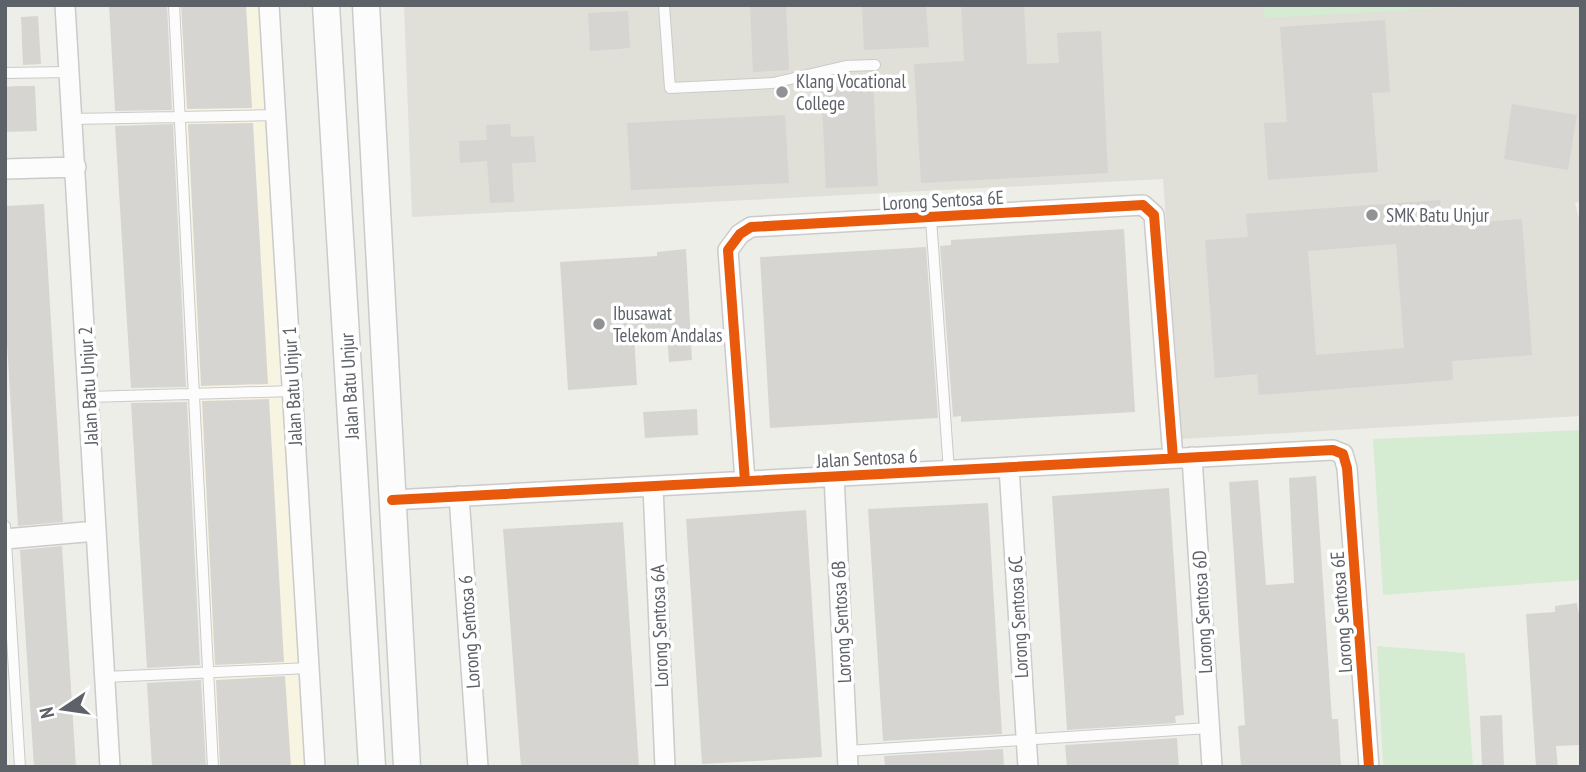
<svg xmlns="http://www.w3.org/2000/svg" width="1586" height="772" font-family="'PT Sans Narrow',sans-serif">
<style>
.commercial{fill:#f7f4e2}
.education{fill:#e0dfd8}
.green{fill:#d5ecd3}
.building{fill:#d6d5d2;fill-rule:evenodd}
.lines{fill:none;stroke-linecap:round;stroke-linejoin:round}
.lane-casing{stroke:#cacbca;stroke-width:12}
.street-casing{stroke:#cacbca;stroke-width:22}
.secondary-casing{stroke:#cacbcb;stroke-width:29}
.lane{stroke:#fcfcfc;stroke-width:10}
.street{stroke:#fcfcfc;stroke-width:19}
.secondary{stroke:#fcfcfc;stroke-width:26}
.cycleway-casing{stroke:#fff;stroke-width:15}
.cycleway{stroke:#e8590c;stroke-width:10}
.poi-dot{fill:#909295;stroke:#fff;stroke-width:2.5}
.labels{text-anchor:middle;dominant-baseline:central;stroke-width:7;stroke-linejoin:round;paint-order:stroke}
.poi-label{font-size:19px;fill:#5d6168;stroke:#fff;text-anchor:start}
.street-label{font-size:19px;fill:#5d6168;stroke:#fff}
</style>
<rect width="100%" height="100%" fill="#eeeee9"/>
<path class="commercial" d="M 178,5 L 261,5 L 308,767 L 218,767 Z"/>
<path class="education" d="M 404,5 L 1581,5 L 1581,201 L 1575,203 L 1581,227 L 1581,416 L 1182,439 L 1163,179 L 412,217 Z"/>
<path class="green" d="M 1263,5 L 1502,5 L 1264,18 Z
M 1581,430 L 1581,580 L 1383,595 L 1373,439 Z
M 1377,646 L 1465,653 L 1473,767 L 1383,767 Z"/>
<path class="building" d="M 109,5 L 167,5 L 172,110 L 115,111 Z
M 181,5 L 246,5 L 252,108 L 187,109 Z
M 750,5 L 786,5 L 789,70 L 753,72 Z
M 862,5 L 926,5 L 929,47 L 864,50 Z
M 961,5 L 1024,5 L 1027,64 L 1059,63 L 1057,33 L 1101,31 L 1108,173 L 921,183 L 914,64 L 964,61 Z
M 628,11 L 630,48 L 590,51 L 588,13 Z
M 38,16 L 41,64 L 23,65 L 21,17 Z
M 1385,20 L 1390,92 L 1372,93 L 1378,172 L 1268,180 L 1264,123 L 1287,122 L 1280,27 Z
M 873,78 L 878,186 L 826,188 L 821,80 Z
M 16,86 L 35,86 L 37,131 L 5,132 L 5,87 Z
M 1512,104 L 1577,115 L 1568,170 L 1504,159 Z
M 785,115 L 789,183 L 631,190 L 627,123 Z
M 253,123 L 268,384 L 201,386 L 188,124 Z
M 173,124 L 186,387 L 131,388 L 115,126 Z
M 510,124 L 511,137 L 534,136 L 536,162 L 512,163 L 514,202 L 490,203 L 487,161 L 460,163 L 459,141 L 487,140 L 486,125 Z
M 1440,200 L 1442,225 L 1522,219 L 1532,355 L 1452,361 L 1453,380 L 1259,395 L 1257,374 L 1215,378 L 1205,240 L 1248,237 L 1246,214 ZM 1396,244 L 1404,348 L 1316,355 L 1308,251 Z
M 44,204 L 63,522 L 18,526 L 5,310 L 5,206 Z
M 1124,229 L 1135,412 L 961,422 L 961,416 L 953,417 L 940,246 L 951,245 L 951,240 Z
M 926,247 L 938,418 L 770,428 L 760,257 Z
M 686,249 L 692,360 L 669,362 L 667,332 L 634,334 L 637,385 L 568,390 L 560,262 L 657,256 L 657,252 Z
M 269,399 L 284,662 L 215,665 L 202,401 Z
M 187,402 L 200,665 L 147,668 L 131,403 Z
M 697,409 L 698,435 L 645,438 L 643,412 Z
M 1316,476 L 1332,719 L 1338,719 L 1341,767 L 1241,767 L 1238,726 L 1245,725 L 1229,482 L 1258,480 L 1266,585 L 1294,583 L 1289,478 Z
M 1169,488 L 1184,715 L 1175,716 L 1176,723 L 1067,730 L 1052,496 Z
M 988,503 L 1002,734 L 883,741 L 868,509 Z
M 806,510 L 822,757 L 702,764 L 686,519 Z
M 623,522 L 639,767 L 521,767 L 503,529 Z
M 62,546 L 76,767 L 34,767 L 20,550 Z
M 1577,603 L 1581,626 L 1581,745 L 1556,746 L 1558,767 L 1536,767 L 1526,614 L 1555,612 L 1555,606 Z
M 285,676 L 291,767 L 220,767 L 216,680 Z
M 201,680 L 206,767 L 152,767 L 147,683 Z
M 1502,715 L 1504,767 L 1482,767 L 1480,716 Z
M 1177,738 L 1179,767 L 1067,767 L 1065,745 Z
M 1003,749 L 1004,767 L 885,767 L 884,756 Z"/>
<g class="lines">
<g class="lane-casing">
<path id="lane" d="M 174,5 L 213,767
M 664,5 L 670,88 L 773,83 L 846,66 L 875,65
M 5,73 L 68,72
M 72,119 L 276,115
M 931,219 L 949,471
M 88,397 L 293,391
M 5,526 L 20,767
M 105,677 L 309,668
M 847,751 L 1209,728"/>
</g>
<g class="street-casing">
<path id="street" d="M 65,5 L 110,767
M 269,5 L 315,767
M 5,169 L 76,167
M 1192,457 L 1212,767
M 1009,467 L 1028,767
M 834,476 L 848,767
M 745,481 L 728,250 L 740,234 L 751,227 L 1143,205 L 1154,215 L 1173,458
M 653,486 L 665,767
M 459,496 L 478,767
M 392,500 L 1333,450 L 1343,454 L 1347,468 L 1369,767
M 5,539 L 96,531"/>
</g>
<g class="secondary-casing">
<path id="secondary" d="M 326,5 L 372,767
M 366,5 L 407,767"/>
</g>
<use href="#lane" class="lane"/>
<use href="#street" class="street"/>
<use href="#secondary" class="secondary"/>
<g class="cycleway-casing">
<path id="cycleway" d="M 745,481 L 728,250 L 740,234 L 751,227 L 1143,205 L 1154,215 L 1173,458
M 392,500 L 1333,450 L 1343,454 L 1347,468 L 1369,767"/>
</g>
<use href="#cycleway" class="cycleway"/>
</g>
<g class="poi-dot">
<circle cx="782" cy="92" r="7"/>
<circle cx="1372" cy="215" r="7"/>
<circle cx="599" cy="324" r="7"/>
</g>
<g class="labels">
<g class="poi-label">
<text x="796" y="81">Klang Vocational<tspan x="796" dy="22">College</tspan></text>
<text x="1386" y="215">SMK Batu Unjur</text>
<text x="613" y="313">Ibusawat<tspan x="613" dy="22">Telekom Andalas</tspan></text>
</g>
<g class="street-label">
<text transform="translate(943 200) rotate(-3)">Lorong Sentosa 6E</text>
<text transform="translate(88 386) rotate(-93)">Jalan Batu Unjur 2</text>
<text transform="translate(292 386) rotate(-93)">Jalan Batu Unjur 1</text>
<text transform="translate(349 386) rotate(-93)">Jalan Batu Unjur</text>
<text transform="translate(867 458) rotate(-3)">Jalan Sentosa 6</text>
<text transform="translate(1202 612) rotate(-93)">Lorong Sentosa 6D</text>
<text transform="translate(1341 612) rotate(-94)">Lorong Sentosa 6E</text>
<text transform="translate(1018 617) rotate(-93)">Lorong Sentosa 6C</text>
<text transform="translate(841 622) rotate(-93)">Lorong Sentosa 6B</text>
<text transform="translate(659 626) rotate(-92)">Lorong Sentosa 6A</text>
<text transform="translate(469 632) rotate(-94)">Lorong Sentosa 6</text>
</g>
</g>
<rect width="1586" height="772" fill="none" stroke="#5d6168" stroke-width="14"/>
<g transform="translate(63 709) rotate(257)" stroke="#ffffff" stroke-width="5" paint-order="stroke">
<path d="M0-5L12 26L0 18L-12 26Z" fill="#5d6168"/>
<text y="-10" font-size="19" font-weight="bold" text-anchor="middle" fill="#5d6168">N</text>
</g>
</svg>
